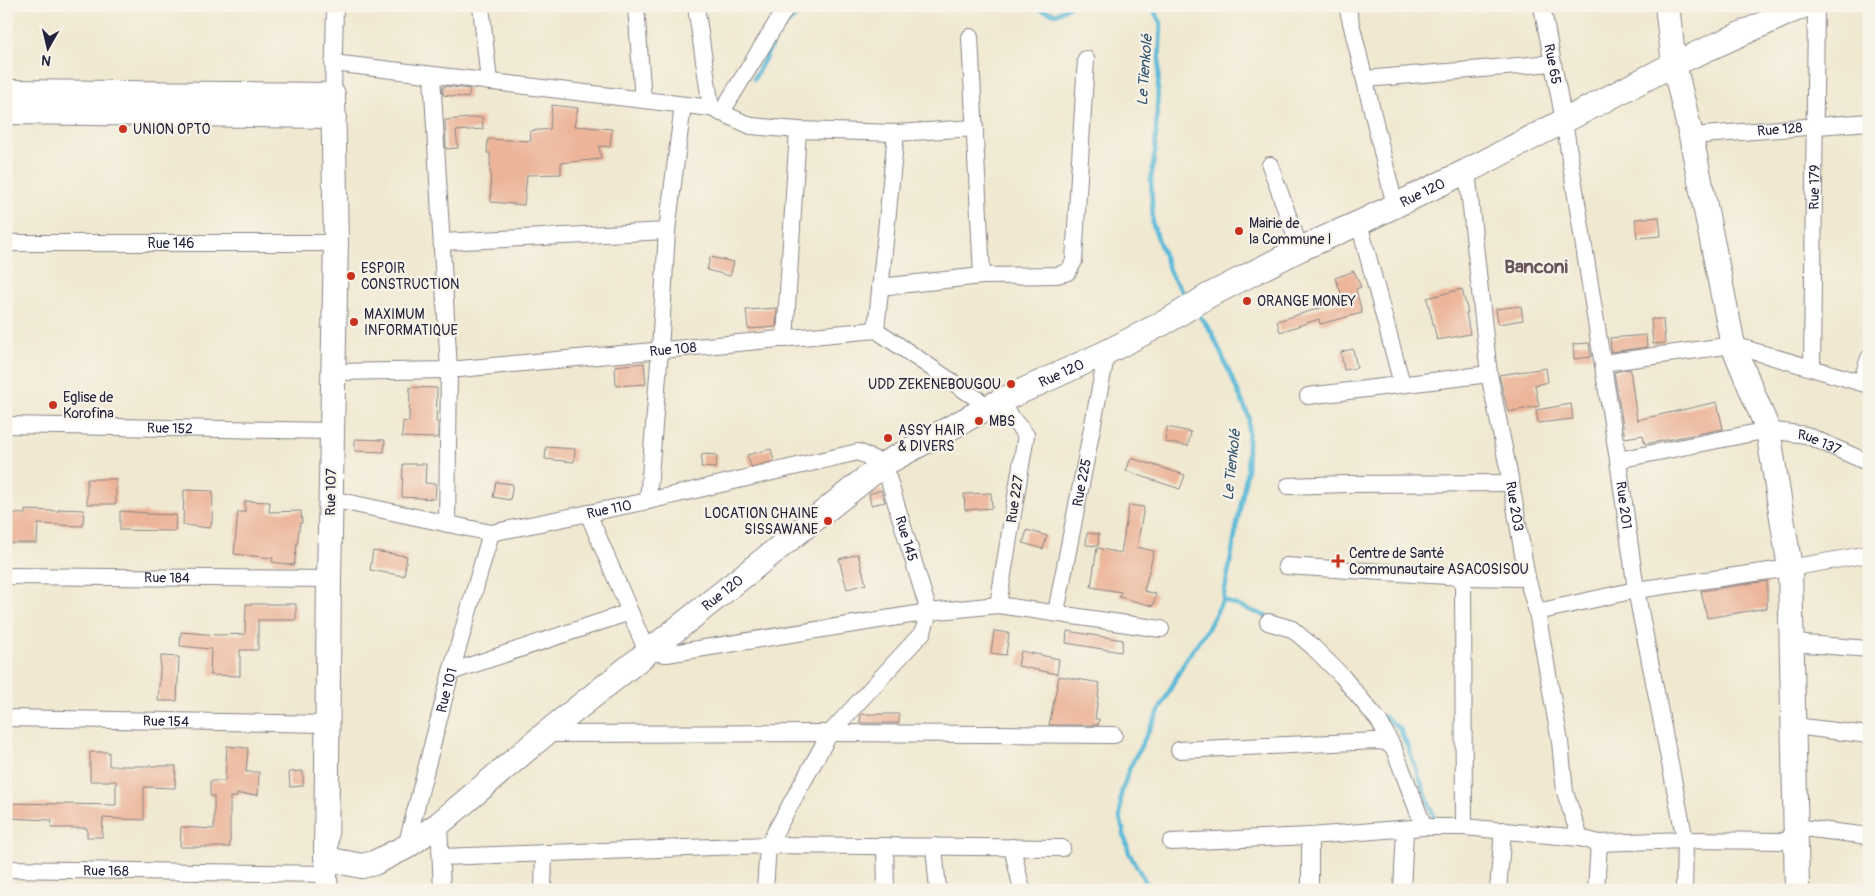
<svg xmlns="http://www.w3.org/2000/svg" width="1875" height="896" font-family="Pangolin,sans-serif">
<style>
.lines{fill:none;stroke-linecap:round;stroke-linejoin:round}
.stream{stroke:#59b9d8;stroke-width:4.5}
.building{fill:#ecb59a}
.minor-casing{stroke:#898586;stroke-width:18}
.tertiary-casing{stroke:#898586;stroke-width:23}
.secondary-casing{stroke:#898586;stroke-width:26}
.minor{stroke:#fff;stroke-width:16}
.tertiary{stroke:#fff;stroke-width:21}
.secondary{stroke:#fff;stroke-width:24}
.poi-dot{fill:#c8321e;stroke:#f7f3e8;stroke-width:2}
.labels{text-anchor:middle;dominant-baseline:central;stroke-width:4.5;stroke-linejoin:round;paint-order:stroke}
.street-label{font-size:14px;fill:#22223b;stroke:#f7f3e8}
.poi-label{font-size:14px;fill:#22223b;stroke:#f7f3e8;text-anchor:start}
.water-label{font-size:15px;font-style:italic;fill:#355772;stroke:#f7f3e8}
.district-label{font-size:19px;font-weight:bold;fill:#69555c;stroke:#f7f3e8}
</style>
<rect width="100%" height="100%" fill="#f7f3e8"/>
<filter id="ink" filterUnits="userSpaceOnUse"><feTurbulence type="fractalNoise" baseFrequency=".02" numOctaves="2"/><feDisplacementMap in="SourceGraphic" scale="10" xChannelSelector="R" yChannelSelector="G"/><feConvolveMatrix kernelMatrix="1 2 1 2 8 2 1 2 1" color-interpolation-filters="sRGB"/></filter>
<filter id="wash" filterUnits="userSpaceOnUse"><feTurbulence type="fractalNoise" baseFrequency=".0096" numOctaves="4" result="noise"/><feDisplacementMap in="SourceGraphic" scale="20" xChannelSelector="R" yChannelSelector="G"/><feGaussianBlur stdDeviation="1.12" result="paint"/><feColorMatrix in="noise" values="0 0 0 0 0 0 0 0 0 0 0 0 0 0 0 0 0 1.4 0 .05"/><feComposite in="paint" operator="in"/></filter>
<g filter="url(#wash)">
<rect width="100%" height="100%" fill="#f0e8d0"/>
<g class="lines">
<path class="stream" d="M 1029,6 L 1056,14 L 1070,6
M 1151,6 L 1161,23 L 1155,152 L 1151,179 L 1153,225 L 1171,275 L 1189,301
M 781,29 L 809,6
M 754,79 L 771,47
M 1223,600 L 1268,617
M 1385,717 L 1400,729 L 1409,750 L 1434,817
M 1150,890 L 1129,853 L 1120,818 L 1121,794 L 1130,767 L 1185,661 L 1208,628 L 1223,600 L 1247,471 L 1249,417 L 1212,333 L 1196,311"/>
</g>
<g id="blocks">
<path class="building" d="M 443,86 L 470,89 L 468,98 L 443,95 Z
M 552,105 L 578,108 L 574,126 L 612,129 L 610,147 L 599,146 L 601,159 L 561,163 L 561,174 L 527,175 L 524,205 L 491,202 L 490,153 L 487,153 L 488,139 L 531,141 L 530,131 L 550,129 Z
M 482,117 L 483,129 L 456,131 L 458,148 L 446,149 L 445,120 Z
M 1659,217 L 1661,236 L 1637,238 L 1635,219 Z
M 710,257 L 734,262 L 730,276 L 707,270 Z
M 1354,271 L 1361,287 L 1356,289 L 1362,313 L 1320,324 L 1319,319 L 1280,332 L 1277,321 L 1344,301 L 1335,278 Z
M 1462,289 L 1468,313 L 1466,313 L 1470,334 L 1437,340 L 1427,298 Z
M 1521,306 L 1523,320 L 1498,324 L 1496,309 Z
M 777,308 L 776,327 L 748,329 L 746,310 Z
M 1651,319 L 1663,319 L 1665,343 L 1653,344 Z
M 1646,335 L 1647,347 L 1611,352 L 1610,338 Z
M 1589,343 L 1591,357 L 1574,359 L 1573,344 Z
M 1353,349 L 1357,368 L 1344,370 L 1341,352 Z
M 644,363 L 646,384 L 616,386 L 615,366 Z
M 1546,368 L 1548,382 L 1535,385 L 1539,406 L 1508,412 L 1499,375 Z
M 1630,369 L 1637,420 L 1717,402 L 1723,429 L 1645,444 L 1643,435 L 1625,438 L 1614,372 Z
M 410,387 L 437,388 L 436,422 L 438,422 L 438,438 L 402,437 L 403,421 L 409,422 Z
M 1571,404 L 1573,419 L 1538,423 L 1536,410 Z
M 1167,427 L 1191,432 L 1188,446 L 1165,442 Z
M 355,439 L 385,440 L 384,452 L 355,451 Z
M 546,447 L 575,449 L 574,462 L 545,459 Z
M 771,449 L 774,461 L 751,467 L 747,455 Z
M 702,454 L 717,455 L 716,468 L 701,467 Z
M 1131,458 L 1185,475 L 1180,489 L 1126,471 Z
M 403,464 L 426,464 L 425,483 L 436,484 L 435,499 L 402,497 Z
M 87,479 L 116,479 L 116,504 L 87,504 Z
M 496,482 L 513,484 L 510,500 L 493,497 Z
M 184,490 L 213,491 L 212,522 L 210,528 L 183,525 Z
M 881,490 L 885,502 L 871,505 L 869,494 Z
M 991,493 L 992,508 L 965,510 L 964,494 Z
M 245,501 L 270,502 L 269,512 L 301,511 L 302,523 L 300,523 L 294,565 L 272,562 L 273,558 L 234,554 L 238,512 L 245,512 Z
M 1129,505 L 1144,507 L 1137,547 L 1154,551 L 1144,591 L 1156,594 L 1153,606 L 1119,597 L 1121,592 L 1091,587 L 1097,548 L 1121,553 Z
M 59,509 L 84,510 L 83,526 L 38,524 L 37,543 L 6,543 L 6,513 L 25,514 L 25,510 L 59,511 Z
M 120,511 L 147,513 L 147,514 L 176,515 L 175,531 L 120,530 Z
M 1027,530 L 1047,536 L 1043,549 L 1023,543 Z
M 1087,533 L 1099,534 L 1098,546 L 1086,545 Z
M 373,551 L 407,556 L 404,576 L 370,570 Z
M 858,554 L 866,584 L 847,589 L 839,559 Z
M 1767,581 L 1767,608 L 1707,618 L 1701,591 Z
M 246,604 L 296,604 L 296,620 L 258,620 L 258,650 L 240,650 L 240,676 L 210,675 L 211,649 L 180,646 L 181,632 L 219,635 L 245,634 Z
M 994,631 L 1009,633 L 1006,655 L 991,653 Z
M 1067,631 L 1123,640 L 1121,652 L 1066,643 Z
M 1021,651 L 1059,659 L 1057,674 L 1018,666 Z
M 161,656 L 179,657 L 177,701 L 158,701 Z
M 1059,676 L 1100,683 L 1095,719 L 1099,719 L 1098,725 L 1049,725 Z
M 861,714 L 899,714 L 899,723 L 860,723 Z
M 227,746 L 248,748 L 246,772 L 259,772 L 258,795 L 237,794 L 237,797 L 230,797 L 230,847 L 180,847 L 181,827 L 214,829 L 214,796 L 210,796 L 210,781 L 225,781 Z
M 90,752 L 109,752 L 109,766 L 176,766 L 175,788 L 144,787 L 144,820 L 103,818 L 102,837 L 87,837 L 87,828 L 51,828 L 52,820 L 6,818 L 6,803 L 116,805 L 116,781 L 90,781 Z
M 303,771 L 303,786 L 290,787 L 289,772 Z"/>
</g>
</g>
<g filter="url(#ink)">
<use href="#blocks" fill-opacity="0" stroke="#898586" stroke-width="1"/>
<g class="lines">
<g class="minor-casing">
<g id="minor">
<path d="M 481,6 L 489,82"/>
<path d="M 636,6 L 643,100"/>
<path d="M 696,6 L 711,108"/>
<path d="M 1347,6 L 1395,206"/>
<path id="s1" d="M 1542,6 L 1564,121 L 1618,460 L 1636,590 L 1685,840 L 1684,890"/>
<path d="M 970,37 L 982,276"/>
<path d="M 333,63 L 711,108 L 751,126 L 798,130 L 896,133 L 975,128"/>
<path d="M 432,75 L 449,370 L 447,524"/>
<path d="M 1365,79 L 1552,63"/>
<path d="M 333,95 L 335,6"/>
<path d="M 721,113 L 787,6"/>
<path id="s2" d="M 1691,136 L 1869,122"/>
<path d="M 1270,165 L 1300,249"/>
<path id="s3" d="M 1467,171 L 1489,374 L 1511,483 L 1527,578 L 1537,612 L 1560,742 L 1565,792 L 1580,838"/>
<path d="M 1359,223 L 1402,384"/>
<path d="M 442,242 L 667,231"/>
<path id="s4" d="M 6,243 L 336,243"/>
<path d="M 880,287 L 982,276 L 1057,275 L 1068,272 L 1074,261 L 1086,59"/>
<path d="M 876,330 L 896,133"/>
<path d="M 785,339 L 798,130"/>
<path d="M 1603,363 L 1733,345 L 1869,385"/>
<path id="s5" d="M 1812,368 L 1816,6"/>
<path id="s6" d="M 333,372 L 449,370 L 876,330 L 989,407"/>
<path d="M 1861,382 L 1869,358"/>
<path d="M 1308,396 L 1489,374"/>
<path d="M 998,402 L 1026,435 L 998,605"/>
<path id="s7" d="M 6,425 L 332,431"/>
<path id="s8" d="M 1618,460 L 1768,430 L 1806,435 L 1869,463"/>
<path d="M 1288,486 L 1346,484 L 1511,483"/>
<path id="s9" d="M 331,499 L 491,533 L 648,501 L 858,452 L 884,464 L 929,612 L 667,654 L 647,652 L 588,513"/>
<path d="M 648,501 L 660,350 L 667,231 L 683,105"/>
<path d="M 1286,566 L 1463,577 L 1527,578"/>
<path id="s10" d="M 6,576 L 329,579"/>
<path d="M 1463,577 L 1464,827"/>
<path id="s11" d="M 1056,612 L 1107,352"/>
<path d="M 1537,612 L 1636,590 L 1790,568 L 1869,554"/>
<path d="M 1268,622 L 1292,629 L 1313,647 L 1342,676 L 1379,721 L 1394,749"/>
<path d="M 1793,643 L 1869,649"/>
<path d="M 451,672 L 630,612"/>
<path id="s12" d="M 6,718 L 327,724"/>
<path d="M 1794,726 L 1869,735"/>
<path d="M 545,734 L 830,733 L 1114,735"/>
<path d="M 1179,750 L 1376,741 L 1386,742 L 1394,749 L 1424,827"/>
<path d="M 439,824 L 442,890"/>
<path d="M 1795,827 L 1869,836"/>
<path d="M 1171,842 L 1310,836 L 1424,827 L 1464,827 L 1580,838 L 1599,843 L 1685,840 L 1796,841"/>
<path d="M 885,846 L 886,890"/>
<path d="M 934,846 L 938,890"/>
<path id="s13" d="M 406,847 L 451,672 L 491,533"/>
<path d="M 1012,847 L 1022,890"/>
<path d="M 441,857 L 768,845 L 1062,848"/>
<path id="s14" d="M 6,869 L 327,874"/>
<path d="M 543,890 L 544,853"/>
<path d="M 765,890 L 768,845 L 830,733 L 923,632 L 929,612 L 998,605 L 1161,629"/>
<path d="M 1310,890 L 1310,836"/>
<path d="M 1402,890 L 1405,830"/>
<path d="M 1498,890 L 1503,830"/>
<path d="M 1596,890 L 1599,843"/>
</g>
</g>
<g class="tertiary-casing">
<path id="tertiary" d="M 326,859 L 327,890"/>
</g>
<g class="secondary-casing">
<g id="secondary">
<path d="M 1667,6 L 1674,64 L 1691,136 L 1733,345 L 1768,430 L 1790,568 L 1797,890"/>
<path id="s15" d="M 6,92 L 333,95 L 336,243 L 329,579 L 326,859 L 362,866 L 374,863 L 406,847 L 439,824 L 545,734 L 884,464 L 998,402 L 1107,352 L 1169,320 L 1208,296 L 1300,249 L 1359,223 L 1467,171 L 1674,64 L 1803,6"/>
<path d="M 6,112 L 334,116"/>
</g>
</g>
<use href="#minor" class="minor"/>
<use href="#tertiary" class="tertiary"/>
<use href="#secondary" class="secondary"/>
</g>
</g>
<g class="poi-dot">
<circle cx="123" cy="129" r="5"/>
<circle cx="1239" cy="231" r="5"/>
<circle cx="351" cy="276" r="5"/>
<circle cx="1247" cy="301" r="5"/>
<circle cx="354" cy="322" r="5"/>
<circle cx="1011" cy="384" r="5"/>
<circle cx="53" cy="405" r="5"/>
<circle cx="979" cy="421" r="5"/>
<circle cx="888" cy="438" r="5"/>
<circle cx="828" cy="521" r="5"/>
<path d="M1335.5 553.5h5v5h5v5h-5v5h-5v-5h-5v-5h5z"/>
</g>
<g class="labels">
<g class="street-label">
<text stroke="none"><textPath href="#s1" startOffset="59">Rue 65</textPath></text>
<text stroke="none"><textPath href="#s2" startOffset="89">Rue 128</textPath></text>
<text stroke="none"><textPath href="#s5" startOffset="181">Rue 179</textPath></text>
<text stroke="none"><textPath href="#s15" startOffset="2392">Rue 120</textPath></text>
<text stroke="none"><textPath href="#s4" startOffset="165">Rue 146</textPath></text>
<text stroke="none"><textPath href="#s6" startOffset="341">Rue 108</textPath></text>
<text stroke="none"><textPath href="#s15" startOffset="1988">Rue 120</textPath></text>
<text stroke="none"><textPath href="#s7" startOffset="164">Rue 152</textPath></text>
<text stroke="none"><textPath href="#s8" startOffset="206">Rue 137</textPath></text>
<text stroke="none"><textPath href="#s11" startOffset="132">Rue 225</textPath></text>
<text transform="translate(331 492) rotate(-89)">Rue 107</text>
<text transform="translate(1015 499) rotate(-81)">Rue 227</text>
<text stroke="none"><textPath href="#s3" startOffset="339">Rue 203</textPath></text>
<text stroke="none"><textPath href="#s1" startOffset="506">Rue 201</textPath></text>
<text stroke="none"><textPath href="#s9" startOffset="284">Rue 110</textPath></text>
<text stroke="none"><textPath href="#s9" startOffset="646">Rue 145</textPath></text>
<text stroke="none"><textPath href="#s10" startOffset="161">Rue 184</textPath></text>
<text stroke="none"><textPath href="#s15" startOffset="1582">Rue 120</textPath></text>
<text stroke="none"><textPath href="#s13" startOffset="162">Rue 101</textPath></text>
<text stroke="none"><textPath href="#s12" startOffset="160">Rue 154</textPath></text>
<text stroke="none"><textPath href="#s14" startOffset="100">Rue 168</textPath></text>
</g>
<g class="poi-label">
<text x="133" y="129">UNION OPTO</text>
<text x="1249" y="223">Mairie de<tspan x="1249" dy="16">la Commune I</tspan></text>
<text x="361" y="268">ESPOIR<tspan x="361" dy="16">CONSTRUCTION</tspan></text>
<text x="1257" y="301">ORANGE MONEY</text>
<text x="364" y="314">MAXIMUM<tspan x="364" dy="16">INFORMATIQUE</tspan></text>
<text x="1001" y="384" text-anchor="end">UDD ZEKENEBOUGOU</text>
<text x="63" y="397">Eglise de<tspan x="63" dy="16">Korofina</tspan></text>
<text x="989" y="421">MBS</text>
<text x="898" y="430">ASSY HAIR<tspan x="898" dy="16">&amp; DIVERS</tspan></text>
<text x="818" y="513" text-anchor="end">LOCATION CHAINE<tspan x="818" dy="16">SISSAWANE</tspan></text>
<text x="1349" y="553">Centre de Santé<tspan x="1349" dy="16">Communautaire ASACOSISOU</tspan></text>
</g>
<g class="water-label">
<text transform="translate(1145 70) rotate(-86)">Le Tienkolé</text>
<text transform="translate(1232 465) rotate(-84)">Le Tienkolé</text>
</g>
<g class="district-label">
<text x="1536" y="267">Banconi</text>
</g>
</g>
<rect width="1875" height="896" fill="none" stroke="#f7f3e8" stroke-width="25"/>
<g transform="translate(48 48) rotate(188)" stroke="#f7f3e8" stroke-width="4" paint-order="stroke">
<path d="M0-4L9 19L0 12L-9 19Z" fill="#22223b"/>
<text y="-8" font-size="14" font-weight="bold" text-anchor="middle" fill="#22223b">N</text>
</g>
</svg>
